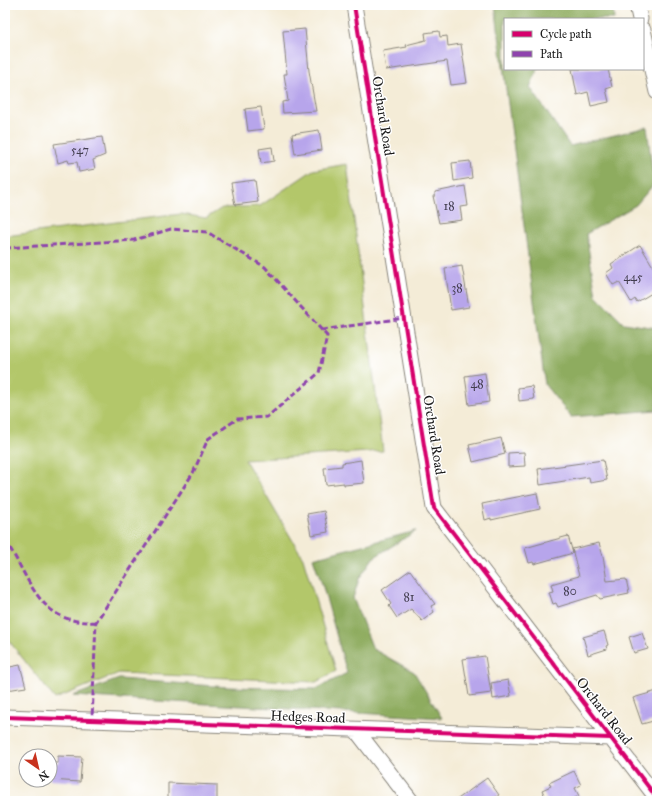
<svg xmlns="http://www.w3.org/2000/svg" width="662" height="806" font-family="'IM FELL Great Primer',serif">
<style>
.green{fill:#b3c76b;stroke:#687244}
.forest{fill:#8eac5f;stroke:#55643e}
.building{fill:#b7a5eb}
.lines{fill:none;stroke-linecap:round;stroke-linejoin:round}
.minor-casing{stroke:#88847a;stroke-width:17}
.minor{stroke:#fff;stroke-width:15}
.quiet{stroke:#8e44ad;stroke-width:3;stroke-dasharray:6 3;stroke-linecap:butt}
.cycleway-casing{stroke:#fff;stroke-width:6}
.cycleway{stroke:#d6006c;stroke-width:4}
.labels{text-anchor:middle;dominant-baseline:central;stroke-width:3;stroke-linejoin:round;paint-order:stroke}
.number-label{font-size:12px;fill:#433e50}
.street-label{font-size:14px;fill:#1c1c1c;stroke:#fff}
</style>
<rect width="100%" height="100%" fill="#fff"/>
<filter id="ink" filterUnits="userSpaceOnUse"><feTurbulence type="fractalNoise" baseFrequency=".025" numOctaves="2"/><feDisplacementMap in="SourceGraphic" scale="8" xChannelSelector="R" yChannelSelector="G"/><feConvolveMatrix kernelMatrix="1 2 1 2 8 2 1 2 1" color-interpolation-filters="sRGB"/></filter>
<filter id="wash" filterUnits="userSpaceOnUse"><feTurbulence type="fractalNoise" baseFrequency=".012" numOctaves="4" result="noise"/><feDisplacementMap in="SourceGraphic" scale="16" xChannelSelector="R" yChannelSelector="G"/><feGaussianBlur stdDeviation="0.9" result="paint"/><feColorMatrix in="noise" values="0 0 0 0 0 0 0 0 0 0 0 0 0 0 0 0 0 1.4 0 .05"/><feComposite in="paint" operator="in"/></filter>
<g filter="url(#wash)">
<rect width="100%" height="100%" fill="#f4ecd7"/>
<path class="green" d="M 347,164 L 383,451 L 245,460 L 303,558 L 336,671 L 316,682 L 119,673 L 55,699 L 5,636 L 5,236 L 181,214 L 206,218 L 222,208 L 260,206 L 313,170 Z"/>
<path class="forest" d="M 495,5 L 613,5 L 614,19 L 505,19 L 505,69 L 538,69 L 530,87 L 570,146 L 647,127 L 654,184 L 636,205 L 586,234 L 596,295 L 624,323 L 657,328 L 657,410 L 571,417 L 545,385 Z
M 416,531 L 373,558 L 359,579 L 353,598 L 373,649 L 414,672 L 442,718 L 73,696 L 119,679 L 228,687 L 316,689 L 347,673 L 323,587 L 313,558 Z"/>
<g id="blocks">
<path class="building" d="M 305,29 L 309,71 L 316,111 L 283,113 L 282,102 L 288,101 L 284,74 L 287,74 L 283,31 Z
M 439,31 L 440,37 L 447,36 L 448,46 L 461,44 L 467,83 L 451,85 L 447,61 L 386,70 L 383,51 L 407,47 L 406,45 L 426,40 L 425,33 Z
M 572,69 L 608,69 L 612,87 L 606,89 L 609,102 L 591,106 L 588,92 L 577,95 Z
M 261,107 L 264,129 L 248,131 L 245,109 Z
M 319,130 L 322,150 L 295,154 L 292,134 Z
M 102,137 L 105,155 L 93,160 L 95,169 L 79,172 L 77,162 L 69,163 L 68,160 L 58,163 L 54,144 Z
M 272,147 L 274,161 L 261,163 L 259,149 Z
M 470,161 L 472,178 L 454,181 L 452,163 Z
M 255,180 L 258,202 L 235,205 L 231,183 Z
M 465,186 L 468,206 L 460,207 L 462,220 L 439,223 L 433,196 L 435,196 L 435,192 Z
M 640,245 L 657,273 L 657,290 L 637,302 L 635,299 L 631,302 L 619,282 L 613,285 L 606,273 L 613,268 L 611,264 Z
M 462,266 L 469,307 L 451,310 L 445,269 Z
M 485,373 L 489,402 L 469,405 L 465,376 Z
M 532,386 L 534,399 L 519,401 L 518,388 Z
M 501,438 L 505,454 L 473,462 L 469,445 Z
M 524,452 L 525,466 L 508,467 L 508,453 Z
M 361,460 L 364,483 L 344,485 L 344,483 L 326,485 L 324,468 L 342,466 L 342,463 Z
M 603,460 L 607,480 L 590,483 L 589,477 L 540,485 L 538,469 Z
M 537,493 L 540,509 L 491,520 L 491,518 L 485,520 L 482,504 Z
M 324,511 L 328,532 L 311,535 L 307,514 Z
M 568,536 L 573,553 L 534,564 L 533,562 L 529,563 L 525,548 Z
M 599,543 L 603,556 L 607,581 L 626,579 L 629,593 L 600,599 L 597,595 L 558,607 L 556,603 L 553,604 L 549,592 L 553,591 L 551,584 L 579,576 L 572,549 Z
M 410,570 L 435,604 L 431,606 L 434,612 L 422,621 L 411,609 L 397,618 L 389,606 L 391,604 L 382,590 Z
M 604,631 L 608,645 L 606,646 L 607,649 L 588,655 L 583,637 Z
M 642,633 L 648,649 L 634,653 L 629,637 Z
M 485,656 L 491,693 L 469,696 L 463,659 Z
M 20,665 L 26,687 L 7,690 L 5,668 Z
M 508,680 L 511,696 L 493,699 L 491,683 Z
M 657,691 L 657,720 L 642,724 L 633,698 Z
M 58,756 L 82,757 L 80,782 L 50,780 L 50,763 L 58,763 Z
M 574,771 L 581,785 L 575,788 L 579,796 L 569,801 L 547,801 L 542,790 L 551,786 L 549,783 Z
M 487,778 L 499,795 L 490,801 L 455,801 Z
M 168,783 L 217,785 L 217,801 L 168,800 Z"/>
</g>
</g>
<g filter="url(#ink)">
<use href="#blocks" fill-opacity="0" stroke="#88847a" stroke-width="1"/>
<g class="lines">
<g class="minor-casing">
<path id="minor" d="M 354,5 L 434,508 L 657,798
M 637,5 L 640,19
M 643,30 L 657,92
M 5,717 L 610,738
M 356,730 L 411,801"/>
</g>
<use href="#minor" class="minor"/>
<path class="quiet" d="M 5,248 L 134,240 L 171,229 L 207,232 L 265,267 L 327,336 L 319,373 L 267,417 L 237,419 L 208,439 L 193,473 L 96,622 L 92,720
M 322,330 L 404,318
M 5,540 C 31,579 38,625 96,622"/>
<g class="cycleway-casing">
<path id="cycleway" d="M 354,5 L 434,508 L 657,798
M 5,717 L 610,738"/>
</g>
<use href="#cycleway" class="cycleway"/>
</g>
</g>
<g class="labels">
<g class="number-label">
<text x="80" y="150">547</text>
<text x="449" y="206">18</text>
<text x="633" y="277">445</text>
<text x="457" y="288">38</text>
<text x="477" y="384">48</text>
<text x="570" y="591">80</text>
<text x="409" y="597">81</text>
</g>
<g class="street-label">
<text transform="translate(383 116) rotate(81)">Orchard Road</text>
<text transform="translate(434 435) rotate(81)">Orchard Road</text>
<text transform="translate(604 711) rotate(52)">Orchard Road</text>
<text transform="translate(308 717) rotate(2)">Hedges Road</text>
</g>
</g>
<rect width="662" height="806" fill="none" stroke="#fff" stroke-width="20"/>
<rect x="504" y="18" width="140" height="52" fill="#ffffff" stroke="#a4a4a4"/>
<rect x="512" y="31" width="20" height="6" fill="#d6006c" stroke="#a4a4a4"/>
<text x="540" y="38" font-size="12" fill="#1c1c1c">Cycle path</text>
<rect x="512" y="51" width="20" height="6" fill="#8e44ad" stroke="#a4a4a4"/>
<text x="540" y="58" font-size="12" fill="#1c1c1c">Path</text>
<g transform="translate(38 768) rotate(146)"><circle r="19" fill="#ffffff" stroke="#a4a4a4"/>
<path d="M0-3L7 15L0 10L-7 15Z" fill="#c8321e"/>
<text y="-6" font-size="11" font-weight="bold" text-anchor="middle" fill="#1c1c1c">N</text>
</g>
</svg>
